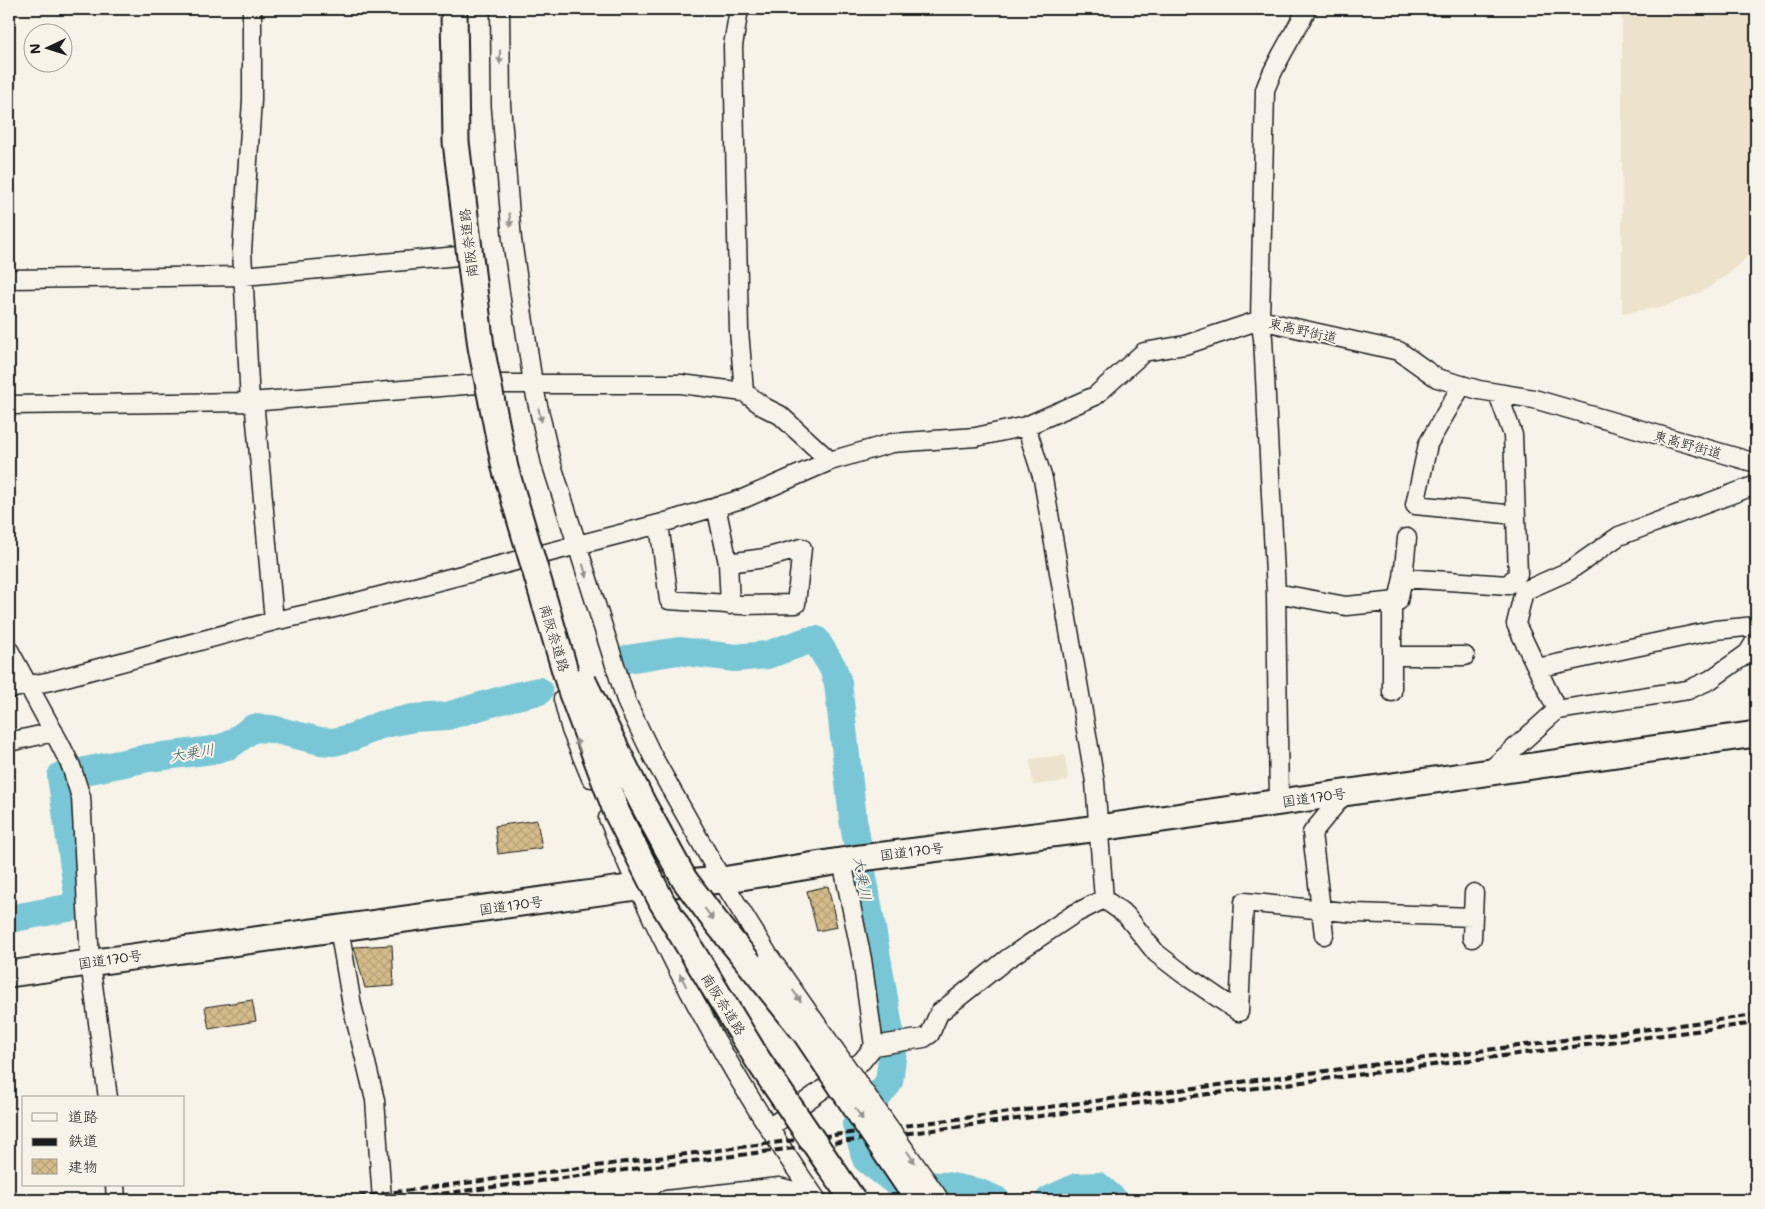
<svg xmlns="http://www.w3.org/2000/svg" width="1765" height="1209" font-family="Mali,'Klee One',sans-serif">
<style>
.built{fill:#ede2cc}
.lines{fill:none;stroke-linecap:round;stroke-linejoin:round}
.river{stroke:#79c7d6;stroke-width:28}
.building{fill:url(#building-cross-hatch);stroke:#1c1c1c}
.minor-casing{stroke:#1c1c1c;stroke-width:21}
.highway-casing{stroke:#1c1c1c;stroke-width:29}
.minor{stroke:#f7f3e8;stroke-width:18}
.highway{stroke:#f7f3e8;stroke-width:25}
.rail{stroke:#1c1c1c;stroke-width:4;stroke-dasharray:8 4;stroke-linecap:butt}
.minor-bridge-casing{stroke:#1c1c1c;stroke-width:21;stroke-linecap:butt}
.highway-bridge-casing{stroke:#1c1c1c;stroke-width:29;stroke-linecap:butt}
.minor-bridge{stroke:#f7f3e8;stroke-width:18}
.highway-bridge{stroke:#f7f3e8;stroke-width:25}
.oneway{fill:#94928c}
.labels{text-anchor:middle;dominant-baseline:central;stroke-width:4;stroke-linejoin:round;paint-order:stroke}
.street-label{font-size:14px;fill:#1c1c1c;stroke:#f7f3e8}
.water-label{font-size:15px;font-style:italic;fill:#3d585d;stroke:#f7f3e8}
</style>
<defs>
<pattern id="building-cross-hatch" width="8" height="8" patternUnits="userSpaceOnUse" patternTransform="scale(1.25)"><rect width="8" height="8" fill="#d5bc8b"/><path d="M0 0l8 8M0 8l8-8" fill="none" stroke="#b6a177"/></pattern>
</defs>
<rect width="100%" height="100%" fill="#f7f3e8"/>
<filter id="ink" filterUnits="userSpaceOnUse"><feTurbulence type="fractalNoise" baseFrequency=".02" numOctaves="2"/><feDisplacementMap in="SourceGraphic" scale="10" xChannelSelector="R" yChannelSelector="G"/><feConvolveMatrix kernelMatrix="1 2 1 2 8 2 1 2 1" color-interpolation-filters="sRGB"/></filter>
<g filter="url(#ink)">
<path class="built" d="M 1622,9 L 1756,9 L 1756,249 L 1727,275 L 1703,291 L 1664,307 L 1622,313 Z
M 1065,755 L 1068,781 L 1033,785 L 1030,759 Z"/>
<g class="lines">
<path class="river" d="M 627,659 L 679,651 L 735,658 L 767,655 L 807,641 L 816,640 L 833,668 L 838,683 L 853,819 L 893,1050 L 889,1082 L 856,1124 L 866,1159 L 898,1184 L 946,1186 L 977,1192 L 996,1200
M 9,919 L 73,907 L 78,895 L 61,776 L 148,758 L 213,750 L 230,745 L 253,728 L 272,729 L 320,741 L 334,742 L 353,737 L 380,725 L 413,718 L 447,716 L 512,697 L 539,691
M 1049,1200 L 1077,1187 L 1098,1186 L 1114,1200"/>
</g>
<path class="building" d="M 537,820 L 542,848 L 498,854 L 495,826 Z
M 828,886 L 837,927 L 817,931 L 807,891 Z
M 392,945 L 394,986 L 365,988 L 354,947 Z
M 252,1000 L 256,1021 L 209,1029 L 205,1007 Z"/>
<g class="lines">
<g class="minor-casing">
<path id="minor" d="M 252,9 L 252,100 L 242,251 L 250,402 L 255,411 L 274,621
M 500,9 L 501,105 L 512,240 L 533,384 L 551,462 L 627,703 L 653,757 L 722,880 L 769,956
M 739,9 L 733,46 L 739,330 L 744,392
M 9,279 L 244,276 L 458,256
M 1462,385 L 1428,444 L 1415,505 L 1516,515
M 9,405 L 250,402 L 478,384 L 681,384 L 744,392 L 764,407 L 780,415 L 830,461
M 1026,426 L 1043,479 L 1095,782 L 1104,899 L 1126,915 L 1156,953 L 1182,973 L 1239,1012
M 716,506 L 728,563 L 730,605
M 659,524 L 669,600 L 741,605 L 796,604 L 802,548 L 765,558 L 728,563
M 1403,578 L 1407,538
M 1276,593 L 1346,606 L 1398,601 L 1403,578 L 1508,585 L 1518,574 L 1513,435 L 1498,394
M 9,650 L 59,742 L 71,766 L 81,797 L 90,962 L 108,1098
M 1392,656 L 1465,656
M 1537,668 L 1715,630 L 1756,626
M 9,689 L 51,681 L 274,621 L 330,609 L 659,524 L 745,498 L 830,461 L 892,443 L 976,437 L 1026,426 L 1095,396 L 1144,352 L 1185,345 L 1260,320 L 1399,351 L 1437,378 L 1479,390 L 1534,399 L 1756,463
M 1392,692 L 1392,601
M 563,699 L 571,730 L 591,778
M 1557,710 L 1516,624 L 1524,591 L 1569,571 L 1619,536 L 1756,485
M 9,742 L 54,732
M 1488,772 L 1557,710 L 1688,690 L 1710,680 L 1748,653 L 1756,640
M 1279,802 L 1276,593 L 1263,338 L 1260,320 L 1265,90 C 1275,62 1293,36 1307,9
M 608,818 C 663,953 734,1081 817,1200
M 339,928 L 352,1005 L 375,1100 L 382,1200
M 1324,935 L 1312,833 L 1345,793
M 1472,938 L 1474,893
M 1239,1012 L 1244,902 L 1355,913 L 1473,917
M 874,1046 L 924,1038 L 930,1034 L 939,1013 L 1007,959 L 1074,914 L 1104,899
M 769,1128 L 862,1061 L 874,1046 L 862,959 L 842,861
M 115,1185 L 116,1200
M 666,1200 L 779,1187 L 797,1192"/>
</g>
<g class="highway-casing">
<path id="highway" d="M 9,974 L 636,887 L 722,880 L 853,859 L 1099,828 L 1756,734"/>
</g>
<use href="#minor" class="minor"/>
<use href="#highway" class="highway"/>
<path class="rail" d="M 334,1200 L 1756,1015
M 394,1200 L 1756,1023"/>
<g class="minor-bridge-casing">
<path id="minor-bridge" d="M 769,956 L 940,1200"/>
</g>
<g class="highway-bridge-casing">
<path id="highway-bridge" d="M 454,9 L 456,142 L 481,347 L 505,468 L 571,691 L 617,813 L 662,902 L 758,1060 L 853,1200
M 583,681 L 642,802 L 684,879 L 713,918 L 806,1034 L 918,1200"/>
</g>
<use href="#minor-bridge" class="minor-bridge"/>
<use href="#highway-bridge" class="highway-bridge"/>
</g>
<defs><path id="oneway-solid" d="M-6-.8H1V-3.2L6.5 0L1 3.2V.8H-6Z" transform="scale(1.25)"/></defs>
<g class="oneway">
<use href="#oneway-solid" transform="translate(500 57) rotate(90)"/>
<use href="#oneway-solid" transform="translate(510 220) rotate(85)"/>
<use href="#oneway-solid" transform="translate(540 415) rotate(77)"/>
<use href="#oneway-solid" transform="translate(585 571) rotate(72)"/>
<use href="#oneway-solid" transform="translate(578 745) rotate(-112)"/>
<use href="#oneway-solid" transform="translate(709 914) rotate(52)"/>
<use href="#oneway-solid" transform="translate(683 980) rotate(-117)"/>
<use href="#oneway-solid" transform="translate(797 996) rotate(55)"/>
<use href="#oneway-solid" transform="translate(859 1114) rotate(56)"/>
<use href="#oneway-solid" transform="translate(911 1157) rotate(56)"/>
</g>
</g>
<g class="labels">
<g class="street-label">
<text transform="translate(468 243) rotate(-97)">南阪奈道路</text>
<text transform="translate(1303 330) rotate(13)">東高野街道</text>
<text transform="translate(1688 444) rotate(16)">東高野街道</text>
<text transform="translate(555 638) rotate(73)">南阪奈道路</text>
<text transform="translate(1314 797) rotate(-8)">国道170号</text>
<text transform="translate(912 851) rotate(-7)">国道170号</text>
<text transform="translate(511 905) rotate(-8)">国道170号</text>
<text transform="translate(110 959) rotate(-8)">国道170号</text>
<text transform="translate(724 1004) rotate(58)">南阪奈道路</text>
</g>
<g class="water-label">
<text transform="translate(192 752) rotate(-9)">大乗川</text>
<text transform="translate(863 878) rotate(80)">大乗川</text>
</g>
</g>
<rect width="1765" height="1209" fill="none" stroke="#f7f3e8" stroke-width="30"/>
<rect x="15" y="15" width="1735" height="1179" fill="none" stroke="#1c1c1c" stroke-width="2" filter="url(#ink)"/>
<rect x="22" y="1096" width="162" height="90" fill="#f7f3e8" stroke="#9f9d96"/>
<rect x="32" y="1113" width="25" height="8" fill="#f7f3e8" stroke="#9f9d96"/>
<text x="68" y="1122" font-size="15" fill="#1c1c1c">道路</text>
<rect x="32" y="1138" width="25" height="8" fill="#1c1c1c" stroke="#9f9d96"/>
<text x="68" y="1146" font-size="15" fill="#1c1c1c">鉄道</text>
<rect x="32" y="1159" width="25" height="15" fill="url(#building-cross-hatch)" stroke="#9f9d96"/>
<text x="68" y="1172" font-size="15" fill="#1c1c1c">建物</text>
<g transform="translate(48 48) rotate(266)"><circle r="24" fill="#f7f3e8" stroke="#9f9d96"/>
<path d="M0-4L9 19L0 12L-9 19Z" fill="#1c1c1c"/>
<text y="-8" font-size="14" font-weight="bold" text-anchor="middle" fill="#1c1c1c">N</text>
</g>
</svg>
